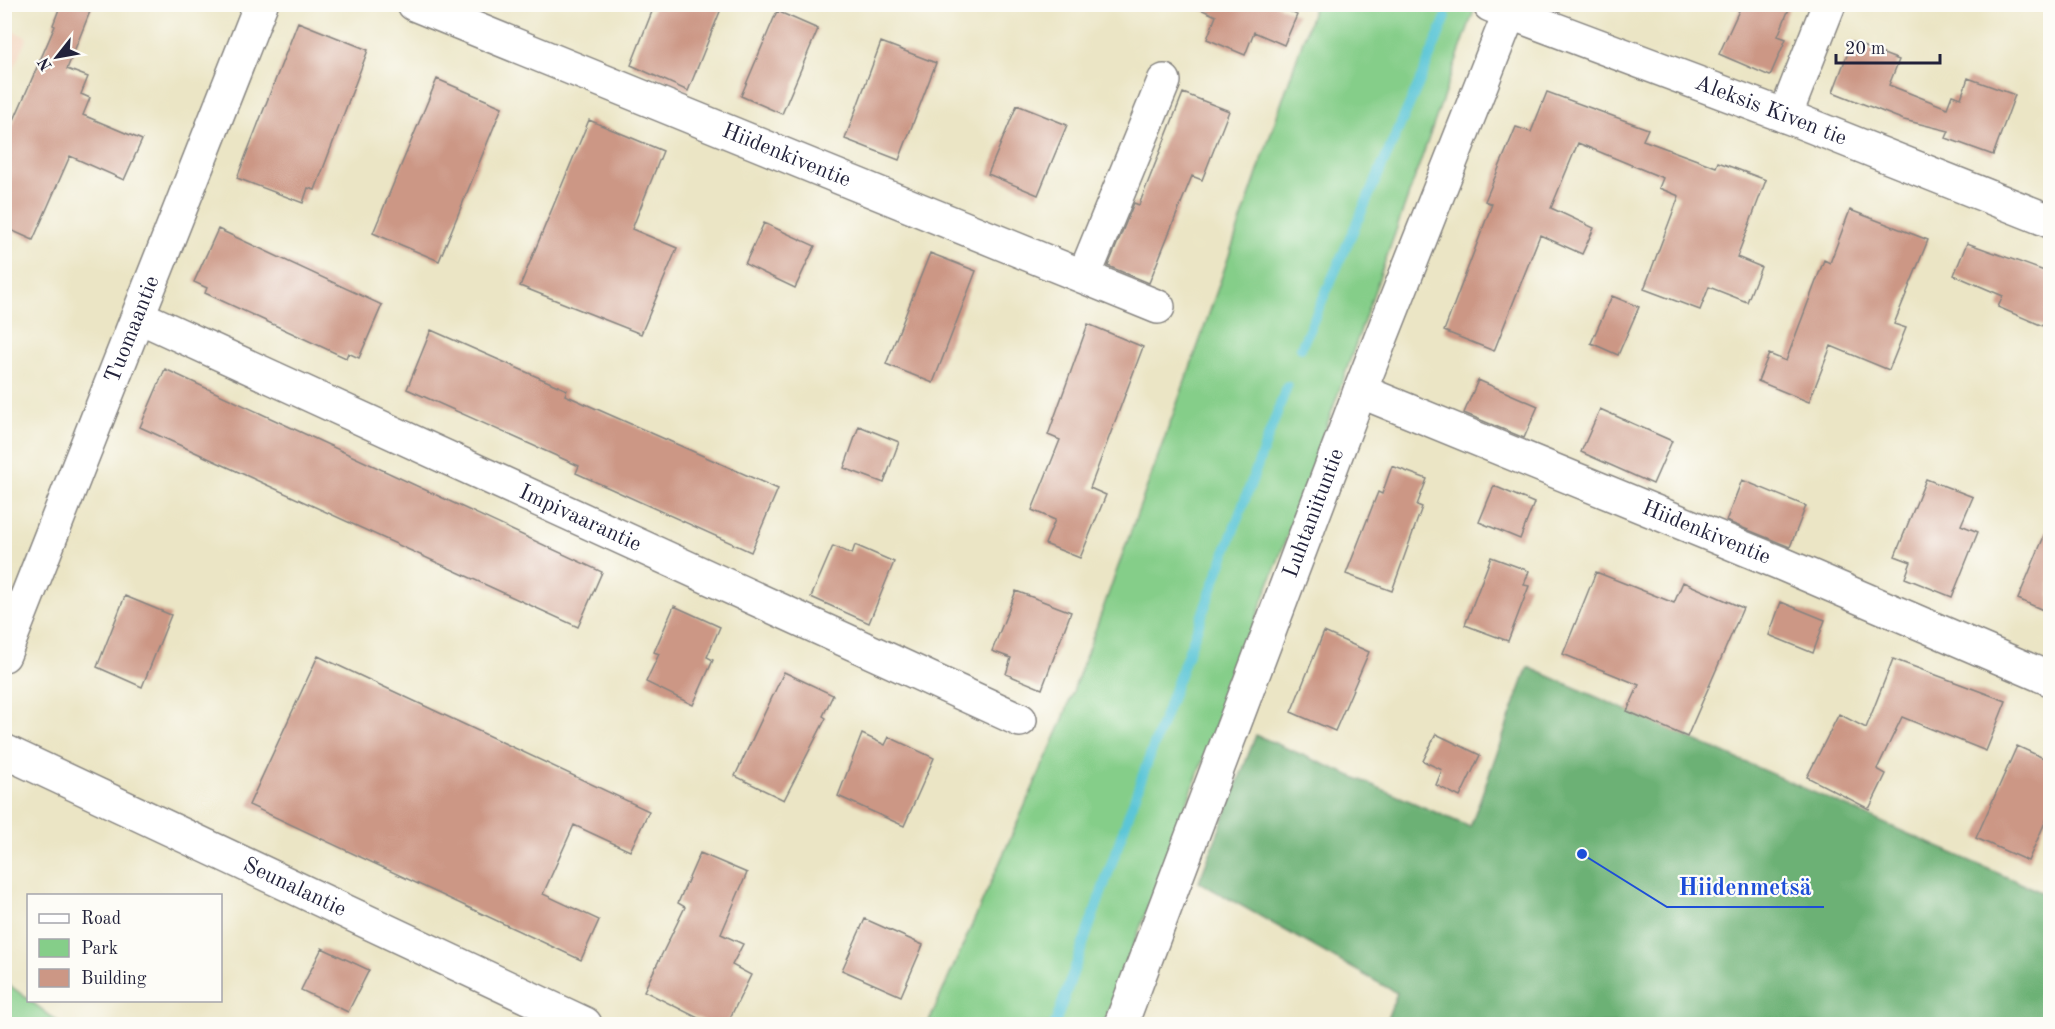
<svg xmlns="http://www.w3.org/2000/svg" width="2055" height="1029" font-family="'Old Standard TT',serif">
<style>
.built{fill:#f3d4be}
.green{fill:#85ce89;stroke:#547862;stroke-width:1.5}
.forest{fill:#6cb175;stroke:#476a58;stroke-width:1.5}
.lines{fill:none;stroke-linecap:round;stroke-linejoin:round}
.stream{stroke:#5cc6d7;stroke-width:10}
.building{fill:#cc9785}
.minor-casing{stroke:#868480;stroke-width:36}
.minor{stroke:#fff;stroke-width:33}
.labels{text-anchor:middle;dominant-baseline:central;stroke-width:4.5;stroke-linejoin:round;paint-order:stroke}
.street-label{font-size:22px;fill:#22223b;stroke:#fdfcf7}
.leader{fill:none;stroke:#1d4ed8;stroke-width:2}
.callout-dot{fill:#1d4ed8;stroke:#fdfcf7;stroke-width:2}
.callout-label{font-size:24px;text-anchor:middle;font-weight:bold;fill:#1d4ed8;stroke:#fdfcf7;stroke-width:4.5;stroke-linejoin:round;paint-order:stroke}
</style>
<rect width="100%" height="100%" fill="#fdfcf7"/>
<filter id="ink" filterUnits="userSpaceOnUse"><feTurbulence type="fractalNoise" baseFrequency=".0167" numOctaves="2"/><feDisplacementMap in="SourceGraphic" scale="12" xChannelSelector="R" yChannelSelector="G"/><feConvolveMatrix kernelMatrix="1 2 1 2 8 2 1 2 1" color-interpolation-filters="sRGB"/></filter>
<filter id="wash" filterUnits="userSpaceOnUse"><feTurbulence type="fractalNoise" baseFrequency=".008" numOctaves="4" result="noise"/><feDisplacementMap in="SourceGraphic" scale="24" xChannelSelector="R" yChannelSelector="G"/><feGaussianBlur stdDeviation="1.35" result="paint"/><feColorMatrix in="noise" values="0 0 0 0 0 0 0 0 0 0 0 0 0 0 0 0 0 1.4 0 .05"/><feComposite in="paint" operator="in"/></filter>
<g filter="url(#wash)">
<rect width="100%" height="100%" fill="#ebe5c5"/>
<path class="built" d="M 5,28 L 27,37 L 5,90 Z"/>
<path class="green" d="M 1315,5 L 1476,5 L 1295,515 L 1104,1024 L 928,1024 L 1062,722 L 1200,340 Z
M 4,981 L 61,1024 L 5,1024 Z"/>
<path class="forest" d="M 1528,667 L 2050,896 L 2050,1024 L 1385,1024 L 1397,993 L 1199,882 L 1256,735 L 1470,827 Z"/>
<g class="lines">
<path class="stream" d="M 1301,348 L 1423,74 L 1446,17
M 1055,1024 L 1141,780 L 1287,386"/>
</g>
<g id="blocks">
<path class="building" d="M 61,4 L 93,4 L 67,69 L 88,77 L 81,94 L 90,98 L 83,115 L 142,140 L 124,180 L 70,156 L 33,240 L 4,227 L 4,143 L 55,26 L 53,25 Z
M 655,4 L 723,4 L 688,91 L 631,65 Z
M 1189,4 L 1275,4 L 1297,15 L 1284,45 L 1254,32 L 1245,55 L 1207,39 L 1216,16 Z
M 1742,4 L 1791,4 L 1778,36 L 1786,39 L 1770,76 L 1719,54 Z
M 777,11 L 818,29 L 782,114 L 741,96 Z
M 298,22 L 368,50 L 315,190 L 308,188 L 303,203 L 237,178 Z
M 881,42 L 936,63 L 899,160 L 845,139 Z
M 1852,42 L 1899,60 L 1889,85 L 1947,108 L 1952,95 L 1961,98 L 1968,78 L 2015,95 L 1993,155 L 1946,138 L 1949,131 L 1904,120 L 1833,92 Z
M 437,79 L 502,107 L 439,261 L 373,233 Z
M 1547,92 L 1648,129 L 1643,140 L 1716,167 L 1718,162 L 1766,180 L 1737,257 L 1761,267 L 1747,302 L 1709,287 L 1700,310 L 1644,289 L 1679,196 L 1659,188 L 1663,178 L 1578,143 L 1551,208 L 1594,228 L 1582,254 L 1540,235 L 1494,351 L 1444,331 L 1492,204 L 1485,201 L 1516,127 L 1531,132 Z
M 1183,93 L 1229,111 L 1202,180 L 1192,176 L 1149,283 L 1108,266 L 1134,203 L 1139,205 Z
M 1017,105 L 1067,125 L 1038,195 L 988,174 Z
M 589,120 L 663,151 L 632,229 L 677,248 L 641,334 L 520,286 Z
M 1850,210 L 1928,240 L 1894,324 L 1906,328 L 1889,370 L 1831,346 L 1809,402 L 1758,381 L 1769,354 L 1786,361 L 1824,260 L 1830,263 Z
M 764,223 L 815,246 L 795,288 L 745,264 Z
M 218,229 L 382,305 L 359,358 L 348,353 L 346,358 L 205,293 L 207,288 L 194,282 Z
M 1967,243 L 2050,273 L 2050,329 L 1998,307 L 2003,296 L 1954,275 Z
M 930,253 L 976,271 L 933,383 L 886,364 Z
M 1612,296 L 1639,307 L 1618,355 L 1591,343 Z
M 1088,324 L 1143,347 L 1090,488 L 1106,495 L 1080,558 L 1045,544 L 1055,520 L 1032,510 L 1060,440 L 1048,435 Z
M 431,330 L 567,390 L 565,395 L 778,489 L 751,552 L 576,473 L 579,466 L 407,389 Z
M 165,369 L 602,572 L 578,627 L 140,427 Z
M 1478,380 L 1538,406 L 1524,438 L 1464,413 Z
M 1600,409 L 1672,441 L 1653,484 L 1581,452 Z
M 859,426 L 899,442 L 884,483 L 844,468 Z
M 1392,466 L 1427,479 L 1417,505 L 1422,507 L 1392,591 L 1346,574 L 1378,492 L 1382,494 Z
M 1926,479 L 1973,497 L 1961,525 L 1978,532 L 1952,597 L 1905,578 L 1911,562 L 1895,556 Z
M 1742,480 L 1806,506 L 1790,547 L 1726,521 Z
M 1494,486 L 1534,503 L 1520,539 L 1479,522 Z
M 2050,522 L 2050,613 L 2018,599 Z
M 855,545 L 894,562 L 869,623 L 811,597 L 833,546 L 852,554 Z
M 1491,557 L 1529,571 L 1524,585 L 1529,586 L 1508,641 L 1465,625 Z
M 1596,572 L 1674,603 L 1683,582 L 1743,608 L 1687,737 L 1627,711 L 1639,685 L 1563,654 Z
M 1016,591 L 1071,612 L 1042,689 L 1006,674 L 1011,658 L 992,651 Z
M 125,596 L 171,615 L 142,687 L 97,667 Z
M 1781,602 L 1825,620 L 1813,653 L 1769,635 Z
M 674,606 L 720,627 L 707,657 L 713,660 L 693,705 L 646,682 L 659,654 L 654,652 Z
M 1324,632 L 1369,652 L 1335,731 L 1291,712 Z
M 318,656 L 649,811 L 630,851 L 574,825 L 543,894 L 599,920 L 581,960 L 249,805 Z
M 1893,659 L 2006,701 L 1986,751 L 1902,717 L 1877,769 L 1886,774 L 1869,809 L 1807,777 L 1839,714 L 1866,728 Z
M 784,672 L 833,695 L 823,716 L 826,718 L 784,800 L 735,776 Z
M 862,734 L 885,745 L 889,737 L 934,758 L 904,826 L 838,796 Z
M 1436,734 L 1480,755 L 1460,797 L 1436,785 L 1442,770 L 1423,761 Z
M 2017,746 L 2050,761 L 2050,811 L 2028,861 L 1976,838 Z
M 700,853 L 747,873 L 721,934 L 743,944 L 732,965 L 751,975 L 727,1024 L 710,1024 L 644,991 L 685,907 L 678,903 Z
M 865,919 L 923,945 L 901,996 L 842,970 Z
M 322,948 L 369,970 L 348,1012 L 301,990 Z"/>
</g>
</g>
<g filter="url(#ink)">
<use href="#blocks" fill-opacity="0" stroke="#868480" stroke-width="1.5"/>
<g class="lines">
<g class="minor-casing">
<g id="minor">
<path id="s1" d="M 414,4 L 1158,307"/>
<path id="s2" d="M 1490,5 L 1796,120 L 2050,221"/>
<path d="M 1785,116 L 1829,4"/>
<path d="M 1084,276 L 1164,81"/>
<path id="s3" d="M 140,317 L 1020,720"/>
<path id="s4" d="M 1360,391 L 1780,563 L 2050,679"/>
<path id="s5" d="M 4,655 L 261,4"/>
<path id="s6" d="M 4,751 L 585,1024"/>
<path id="s7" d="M 1121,1024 L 1360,391 L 1513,4"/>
</g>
</g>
<use href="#minor" class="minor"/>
</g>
</g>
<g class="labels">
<g class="street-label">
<text stroke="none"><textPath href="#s2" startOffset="300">Aleksis Kiven tie</textPath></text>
<text stroke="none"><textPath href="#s1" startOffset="402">Hiidenkiventie</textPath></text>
<text stroke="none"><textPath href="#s5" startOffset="350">Tuomaantie</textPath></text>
<text stroke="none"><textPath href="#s7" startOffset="546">Luhtaniituntie</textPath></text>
<text stroke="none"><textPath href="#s3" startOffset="484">Impivaarantie</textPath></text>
<text stroke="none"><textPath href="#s4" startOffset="374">Hiidenkiventie</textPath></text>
<text stroke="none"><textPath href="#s6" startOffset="321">Seunalantie</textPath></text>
</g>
</g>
<path class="leader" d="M1582 854L1667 907H1824"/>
<circle class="callout-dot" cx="1582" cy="854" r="6"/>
<g class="callout-label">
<text x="1745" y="895">Hiidenmetsä</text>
</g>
<rect width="2055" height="1029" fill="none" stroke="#fdfcf7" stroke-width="24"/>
<rect x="27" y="894" width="195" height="108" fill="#fdfcf7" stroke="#a5a5ac" stroke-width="1.5"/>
<rect x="39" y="914" width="30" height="9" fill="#ffffff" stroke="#a5a5ac" stroke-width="1.5"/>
<text x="81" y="924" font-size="18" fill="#22223b">Road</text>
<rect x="39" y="939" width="30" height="18" fill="#85ce89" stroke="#a5a5ac" stroke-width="1.5"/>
<text x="81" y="954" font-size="18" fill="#22223b">Park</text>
<rect x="39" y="969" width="30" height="18" fill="#cc9785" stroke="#a5a5ac" stroke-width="1.5"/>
<text x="81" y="984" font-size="18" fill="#22223b">Building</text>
<g transform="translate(57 57) rotate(239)" stroke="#fdfcf7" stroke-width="4.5" paint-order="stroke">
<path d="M0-4.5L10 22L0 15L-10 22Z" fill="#22223b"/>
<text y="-9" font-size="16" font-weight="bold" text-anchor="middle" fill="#22223b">N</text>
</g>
<path d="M1836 54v9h104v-9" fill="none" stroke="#22223b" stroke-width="3"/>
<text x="1845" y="54" font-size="18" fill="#22223b" stroke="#fdfcf7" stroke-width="4.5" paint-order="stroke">20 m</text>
</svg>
